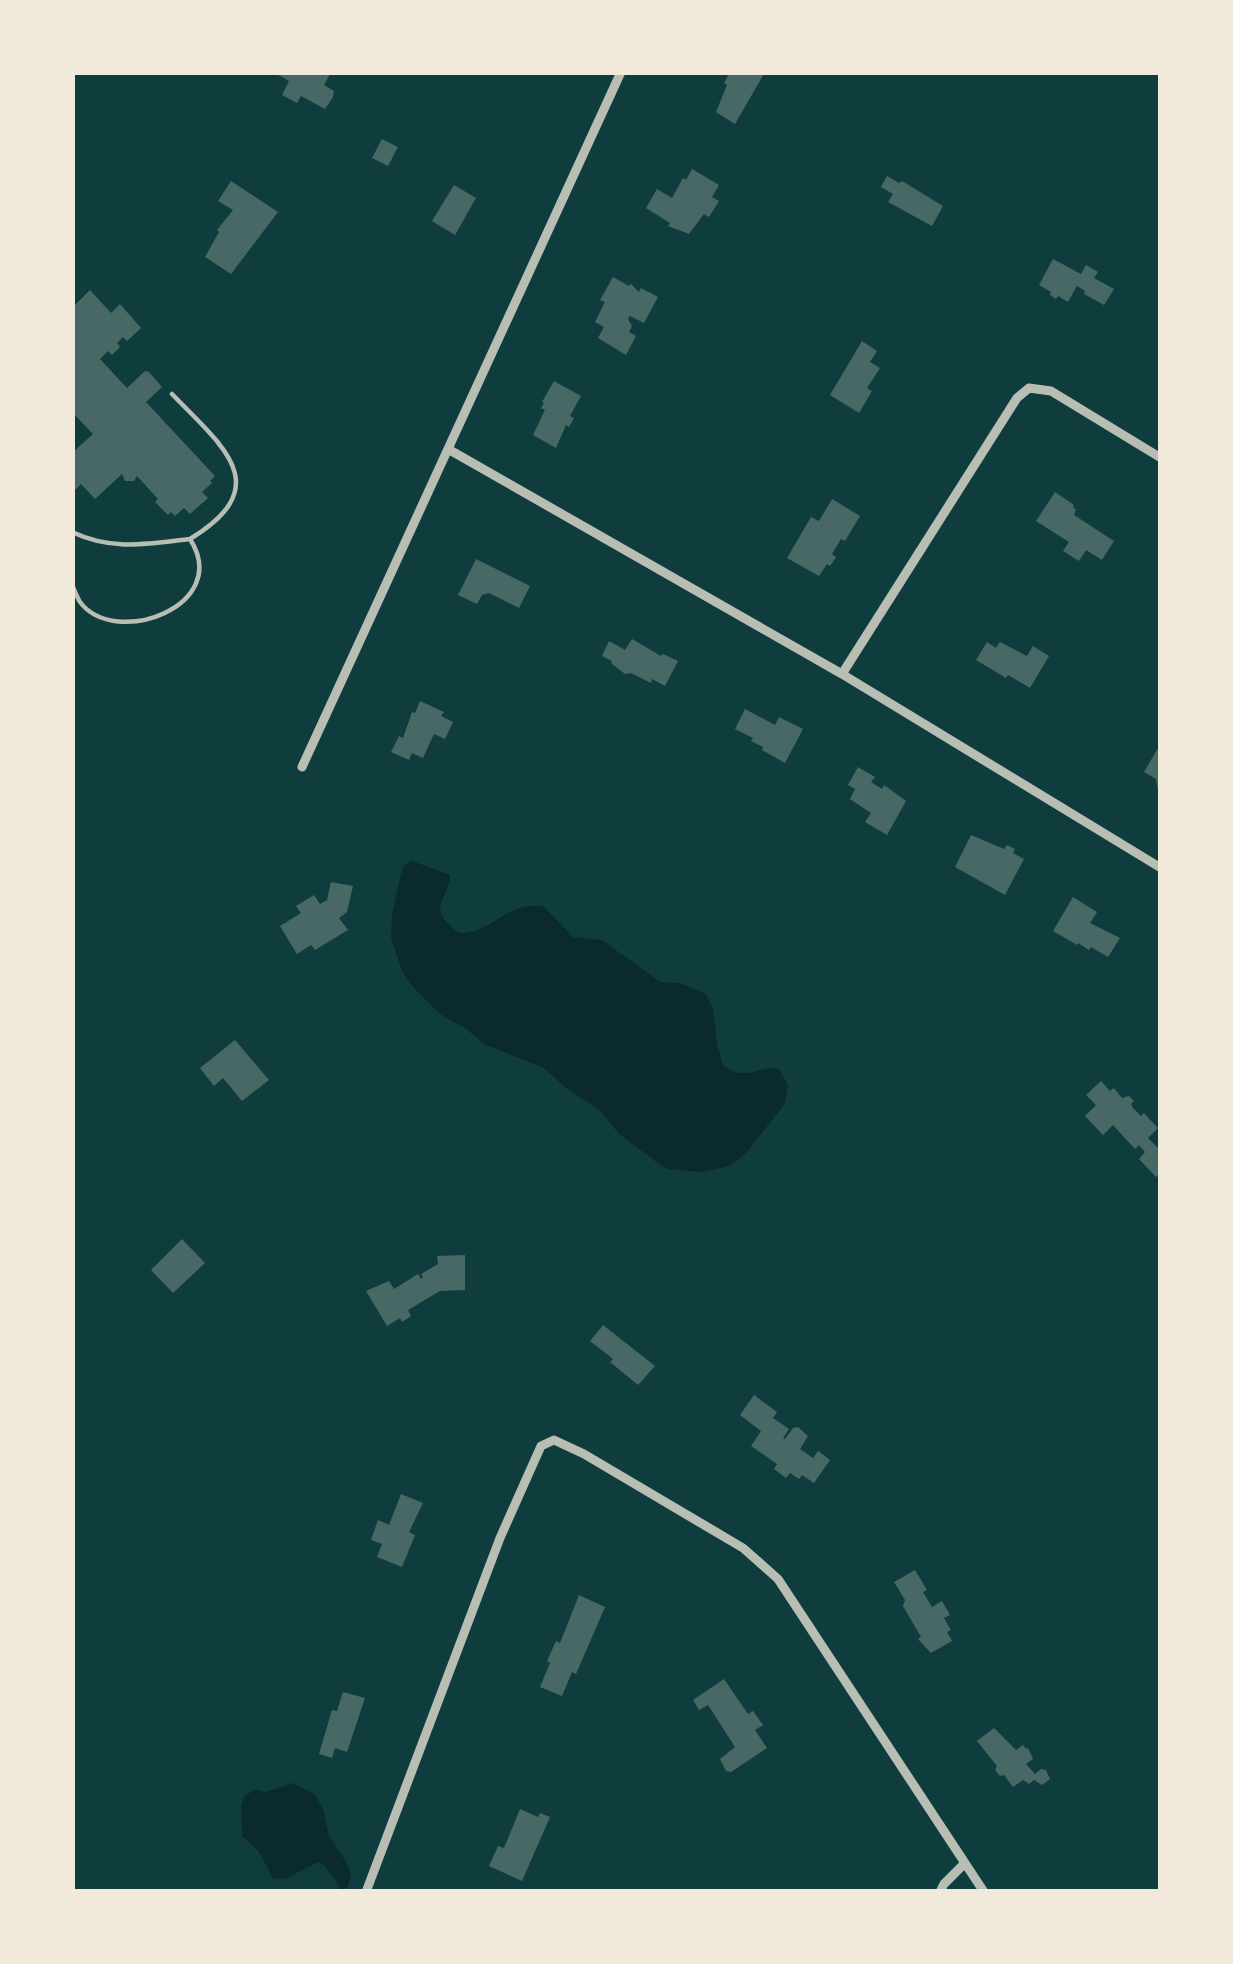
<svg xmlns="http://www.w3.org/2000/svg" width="1233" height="1964" font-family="'Roboto Condensed',sans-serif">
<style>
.water{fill:#0a2a2b}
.building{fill:#486865}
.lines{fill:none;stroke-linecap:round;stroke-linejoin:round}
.service{stroke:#b8beb3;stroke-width:4.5}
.minor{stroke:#b8beb3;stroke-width:9}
</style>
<rect width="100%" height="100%" fill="#0f3d3e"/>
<path class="water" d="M 412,861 L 450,875 C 448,903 424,907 459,933 C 493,934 501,903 543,906 L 573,937 L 602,940 L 660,982 L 679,983 L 706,994 L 713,1009 L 717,1044 L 723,1065 C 749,1084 755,1064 779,1069 L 788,1085 L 784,1105 L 746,1153 L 730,1166 L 701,1172 L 669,1169 L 659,1164 L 618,1133 L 601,1111 L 567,1089 L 544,1068 L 484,1044 L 465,1028 L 440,1014 L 414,988 L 402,971 L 391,937 L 392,913 L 403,866 Z
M 293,1783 L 314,1794 L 323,1808 L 329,1836 L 348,1865 L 351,1876 L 347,1888 L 341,1889 L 324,1865 L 318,1862 L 285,1879 L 273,1878 L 259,1852 L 242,1836 L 241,1806 L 245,1795 L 256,1790 L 266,1792 Z"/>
<path class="building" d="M 273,72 L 331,72 L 324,85 L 334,91 L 333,97 L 325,109 L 301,96 L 297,103 L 282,95 L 289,81 Z
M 722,72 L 765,72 L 735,124 L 716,112 L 727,85 L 724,83 L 728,76 Z
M 382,139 L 398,147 L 388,166 L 372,158 Z
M 692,169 L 719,185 L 712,197 L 719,201 L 709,217 L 704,214 L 689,234 L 668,226 L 670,223 L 646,208 L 657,189 L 672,198 L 683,178 L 686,180 Z
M 887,176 L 899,183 L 902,181 L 943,206 L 932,226 L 888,202 L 893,194 L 881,187 Z
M 231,181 L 278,212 L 231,274 L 205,257 L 219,232 L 217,230 L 233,210 L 218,201 Z
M 454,185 L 476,198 L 455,235 L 432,221 Z
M 1053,259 L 1081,274 L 1086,265 L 1098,272 L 1094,278 L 1114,289 L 1104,305 L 1084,294 L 1085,291 L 1077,286 L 1068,302 L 1058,296 L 1056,299 L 1050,295 L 1051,292 L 1039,285 Z
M 613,277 L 629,286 L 631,284 L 639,292 L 641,288 L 658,297 L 644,323 L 630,316 L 628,319 L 632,326 L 629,332 L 636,336 L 626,355 L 598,338 L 604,327 L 595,322 L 605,302 L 600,300 Z
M 90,290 L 111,313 L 120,304 L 141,328 L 127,341 L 123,337 L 117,343 L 120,347 L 112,355 L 108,351 L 100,359 L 127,388 L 145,371 L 149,372 L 162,387 L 146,402 L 215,476 L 210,481 L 212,483 L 202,492 L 208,498 L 190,514 L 184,508 L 175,516 L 171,512 L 168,515 L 155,502 L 158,499 L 137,476 L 134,481 L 125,481 L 122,474 L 95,499 L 81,484 L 72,493 L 72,453 L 93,434 L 72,412 L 72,308 Z
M 862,341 L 877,351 L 870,362 L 880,368 L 867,388 L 872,391 L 859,413 L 830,395 Z
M 554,381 L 581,396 L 570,416 L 574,418 L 569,427 L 566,425 L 556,448 L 533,435 L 545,410 L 541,408 L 544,403 L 542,402 Z
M 1055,492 L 1074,505 L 1073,507 L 1076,510 L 1074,515 L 1114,541 L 1102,560 L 1086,550 L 1079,561 L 1063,551 L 1069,542 L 1036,521 Z
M 832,499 L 860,516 L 845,541 L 841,539 L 832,554 L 836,557 L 830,566 L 827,564 L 819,576 L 787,558 L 811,517 L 819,521 Z
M 476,559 L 530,586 L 519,608 L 489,593 L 482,595 L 477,604 L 458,595 Z
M 632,639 L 661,656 L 663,654 L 678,661 L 665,686 L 652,679 L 651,683 L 631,673 L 625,674 L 611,663 L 612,661 L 602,656 L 609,641 L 625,650 Z
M 987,642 L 996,648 L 1000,642 L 1027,656 L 1033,646 L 1049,656 L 1030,688 L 1008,675 L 1006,678 L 976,660 Z
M 420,701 L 444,712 L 441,716 L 453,722 L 445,739 L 434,734 L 423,758 L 412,753 L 409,760 L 391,752 L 399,736 L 403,738 L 412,712 L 415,713 Z
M 745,709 L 775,725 L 779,717 L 803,729 L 785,763 L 762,750 L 763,747 L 751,741 L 753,738 L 735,729 Z
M 1161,743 L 1161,796 L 1159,796 L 1156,779 L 1144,772 Z
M 858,767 L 875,777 L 871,782 L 882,789 L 884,785 L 906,801 L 887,835 L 865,822 L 871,813 L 850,799 L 855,789 L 848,785 Z
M 971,835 L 1004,849 L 1007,845 L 1015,849 L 1013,853 L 1024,859 L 1005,895 L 955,867 Z
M 331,882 L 353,886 L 347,912 L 339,918 L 348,930 L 315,950 L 311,945 L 297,954 L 280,926 L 301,913 L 296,906 L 314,895 L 320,904 L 327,900 Z
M 1073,897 L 1097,912 L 1090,923 L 1120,938 L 1108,957 L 1091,947 L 1089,950 L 1078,943 L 1077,945 L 1053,931 Z
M 235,1040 L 269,1080 L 242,1101 L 223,1078 L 214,1086 L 200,1068 Z
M 1101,1081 L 1110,1091 L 1114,1088 L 1122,1098 L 1129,1096 L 1134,1101 L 1131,1104 L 1133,1108 L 1141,1116 L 1144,1113 L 1158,1128 L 1148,1138 L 1161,1151 L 1161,1173 L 1156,1177 L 1139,1159 L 1145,1152 L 1139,1145 L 1135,1149 L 1113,1125 L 1103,1135 L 1085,1116 L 1096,1105 L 1086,1095 Z
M 182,1239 L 205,1263 L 173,1293 L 151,1270 Z
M 465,1255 L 465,1290 L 440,1291 L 408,1310 L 411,1316 L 402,1322 L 400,1318 L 387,1326 L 366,1291 L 389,1281 L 394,1289 L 418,1274 L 421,1279 L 423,1277 L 421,1274 L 438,1264 L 437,1256 Z
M 603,1325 L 655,1366 L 638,1385 L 610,1362 L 613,1359 L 590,1341 Z
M 754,1395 L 777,1412 L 773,1418 L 789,1429 L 783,1438 L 785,1439 L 793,1428 L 798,1427 L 808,1436 L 800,1449 L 813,1458 L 818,1451 L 830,1460 L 814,1483 L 802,1475 L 799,1479 L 790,1473 L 786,1478 L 774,1469 L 777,1464 L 751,1446 L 761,1431 L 740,1415 Z
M 401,1494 L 423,1503 L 409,1532 L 415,1535 L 402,1567 L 377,1557 L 382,1544 L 371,1540 L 378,1520 L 389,1525 Z
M 915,1570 L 927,1590 L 923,1592 L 932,1607 L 942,1601 L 950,1615 L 944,1618 L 951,1630 L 947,1632 L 952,1641 L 931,1653 L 918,1639 L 921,1637 L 903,1606 L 905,1600 L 894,1582 Z
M 579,1595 L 605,1607 L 576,1674 L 572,1672 L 562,1696 L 540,1687 L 550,1663 L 547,1661 L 556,1641 L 560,1643 Z
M 724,1679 L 748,1714 L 753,1711 L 763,1725 L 755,1730 L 767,1748 L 731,1772 L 726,1771 L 720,1759 L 735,1747 L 708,1705 L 699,1710 L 693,1700 Z
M 343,1692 L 365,1698 L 347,1752 L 335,1748 L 332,1758 L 319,1754 L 332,1710 L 337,1711 Z
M 994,1728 L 1016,1750 L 1023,1745 L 1026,1749 L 1028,1748 L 1033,1759 L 1026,1764 L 1035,1774 L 1041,1769 L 1046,1770 L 1050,1779 L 1042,1785 L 1034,1780 L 1029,1784 L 1023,1780 L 1013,1787 L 1004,1775 L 1000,1776 L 995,1770 L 997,1766 L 977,1741 Z
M 520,1809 L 538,1817 L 540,1813 L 550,1817 L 522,1881 L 489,1866 L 498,1846 L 504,1848 Z"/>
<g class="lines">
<path class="service" d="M 172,394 C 223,447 277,486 190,539
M 72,532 C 112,551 147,544 190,539 C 233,606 115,649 80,602 C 78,599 74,589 72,585"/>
<path class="minor" d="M 448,449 L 842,674 L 1161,868
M 842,674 L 1017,398 L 1029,388 L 1051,391 L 1161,458
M 302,767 L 621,72
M 366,1892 L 500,1538 L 541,1446 L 554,1440 L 584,1454 L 743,1548 L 778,1579 L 984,1892
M 940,1892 L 944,1884 L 965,1863"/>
</g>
<rect width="1233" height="1964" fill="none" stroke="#f1e9da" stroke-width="150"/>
</svg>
